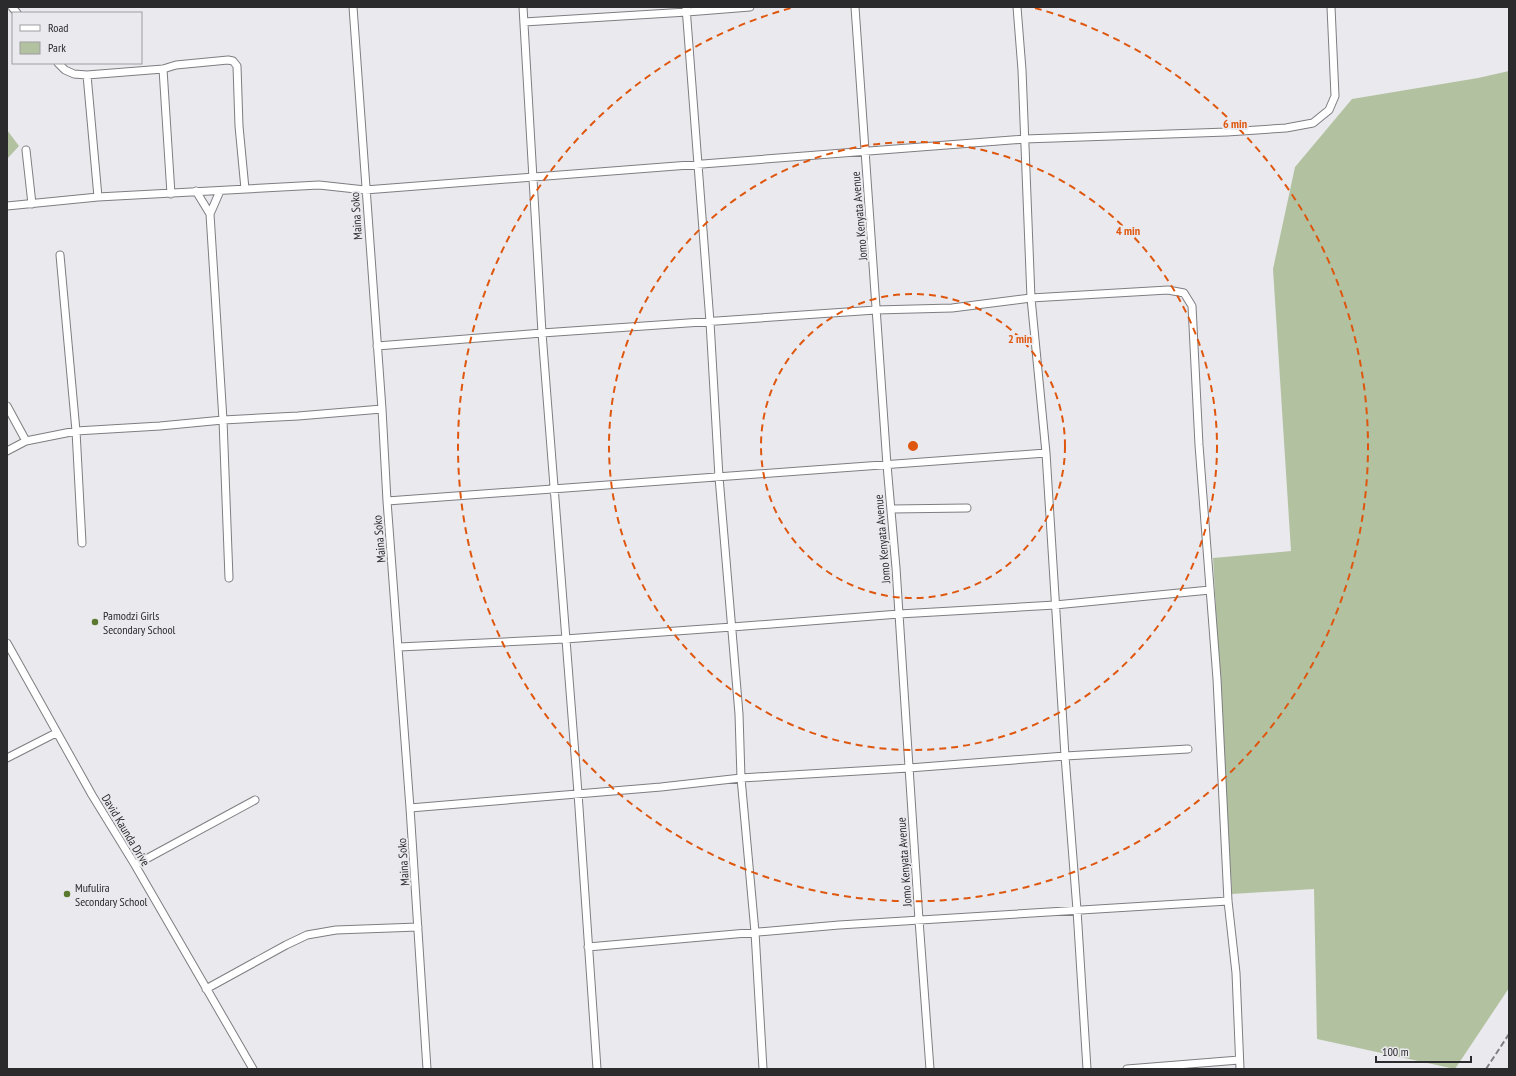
<svg xmlns="http://www.w3.org/2000/svg" width="1516" height="1076" font-family="'PT Sans Narrow',sans-serif">
<style>
.green{fill:#b2c2a1}
.lines{fill:none;stroke-linecap:round;stroke-linejoin:round}
.minor-casing{stroke:#7e7d81;stroke-width:9}
.minor{stroke:#fff;stroke-width:7}
.rail{stroke:#807f82;stroke-width:2;stroke-dasharray:6 3;stroke-linecap:butt}
.ring{fill:none;stroke:#df570e;stroke-width:2;stroke-dasharray:7 5}
.poi-dot{fill:#5a792f;stroke:#eae9ee;stroke-width:1.5}
.labels{text-anchor:middle;dominant-baseline:central;stroke-width:4;stroke-linejoin:round;paint-order:stroke}
.street-label{font-size:12px;fill:#2b2a2c;stroke:#eae9ee}
.poi-label{font-size:12px;fill:#2b2a2c;stroke:#eae9ee;text-anchor:start}
.centre{fill:#df570e;stroke:#eae9ee;stroke-width:2}
.ring-label{font-size:12px;text-anchor:middle;font-weight:bold;fill:#df570e;stroke:#eae9ee;stroke-width:4;stroke-linejoin:round;paint-order:stroke}
</style>
<rect width="100%" height="100%" fill="#eae9ee"/>
<path class="green" d="M 1509,71 L 1509,988 L 1455,1069 L 1317,1039 L 1314,889 L 1232,894 L 1213,558 L 1291,551 L 1273,269 L 1295,167 L 1352,99 L 1478,78 Z
M 7,130 L 19,146 L 7,159 Z"/>
<g class="lines">
<g class="minor-casing">
<path id="minor" d="M 12,7 L 17,13
M 353,7 L 382,409 L 387,501 L 410,808 L 427,1069
M 523,7 L 542,333 L 578,793 L 597,1069
M 686,7 L 710,322 L 719,477 L 739,714 L 741,778 L 755,932 L 763,1069
M 855,7 L 887,465 L 896,568 L 919,920 L 930,1069
M 1017,7 L 1022,70 L 1031,298 L 1046,453 L 1065,756 L 1077,910 L 1087,1069
M 524,22 L 687,12 L 750,7
M 58,63 L 65,70 L 74,74 L 87,75 L 163,69 L 176,65 L 228,60 L 233,61 L 237,66 L 239,126 L 245,189
M 163,69 L 171,194
M 87,75 L 98,197
M 26,150 L 32,204
M 196,191 L 210,214 L 223,420 L 229,578
M 7,206 L 98,197 L 319,185 L 365,190 L 1025,139 L 1227,132 L 1286,128 L 1313,123 L 1329,110 L 1335,96 L 1331,7
M 210,214 L 220,191
M 60,255 L 76,431 L 82,543
M 377,346 L 542,333 L 876,310 L 952,308 L 1031,298 L 1168,290 L 1184,293 L 1192,306 L 1199,445 L 1217,679 L 1228,901 L 1236,973 L 1240,1069
M 7,406 L 26,441
M 7,451 L 26,441 L 76,431 L 160,426 L 223,420 L 298,416 L 382,409
M 387,501 L 1046,453
M 892,509 L 967,508
M 7,643 L 92,795 L 135,865 L 253,1069
M 399,647 L 565,639 L 732,627 L 899,614 L 1055,605 L 1210,590
M 7,758 L 56,733
M 410,808 L 661,787 L 741,778 L 909,768 L 1065,756 L 1188,749
M 135,865 L 255,800
M 588,947 L 839,925 L 1228,901
M 206,989 L 286,945 L 307,935 L 336,930 L 418,927
M 1127,1069 L 1239,1060"/>
</g>
<use href="#minor" class="minor"/>
<path class="rail" d="M 1486,1069 L 1509,1034"/>
</g>
<g class="ring">
<circle cx="913" cy="446" r="152"/>
<circle cx="913" cy="446" r="304"/>
<path d="M1035 8A455 455 0 1 1 791 8"/>
</g>
<g class="poi-dot">
<circle cx="95" cy="622" r="4"/>
<circle cx="67" cy="894" r="4"/>
</g>
<g class="labels">
<g class="street-label">
<text transform="translate(356 216) rotate(-94)">Maina Soko</text>
<text transform="translate(859 216) rotate(-95)">Jomo Kenyata Avenue</text>
<text transform="translate(379 539) rotate(-95)">Maina Soko</text>
<text transform="translate(882 539) rotate(-95)">Jomo Kenyata Avenue</text>
<text transform="translate(126 830) rotate(59)">David Kaunda Drive</text>
<text transform="translate(403 862) rotate(-94)">Maina Soko</text>
<text transform="translate(904 862) rotate(-94)">Jomo Kenyata Avenue</text>
</g>
<g class="poi-label">
<text x="103" y="615">Pamodzi Girls<tspan x="103" dy="14">Secondary School</tspan></text>
<text x="75" y="887">Mufulira<tspan x="75" dy="14">Secondary School</tspan></text>
</g>
</g>
<circle cx="913" cy="446" r="6" class="centre"/>
<g class="ring-label">
<text x="1235" y="128">6 min</text>
<text x="1128" y="235">4 min</text>
<text x="1020" y="343">2 min</text>
</g>
<rect width="1516" height="1076" fill="none" stroke="#2b2a2c" stroke-width="16"/>
<rect x="12" y="12" width="130" height="52" fill="#eae9ee" stroke="#9e9da0"/>
<rect x="20" y="25" width="20" height="6" fill="#ffffff" stroke="#9e9da0"/>
<text x="48" y="32" font-size="12" fill="#2b2a2c">Road</text>
<rect x="20" y="42" width="20" height="12" fill="#b2c2a1" stroke="#9e9da0"/>
<text x="48" y="52" font-size="12" fill="#2b2a2c">Park</text>
<path d="M1376 1056v6h95v-6" fill="none" stroke="#2b2a2c" stroke-width="2"/>
<text x="1382" y="1056" font-size="12" fill="#2b2a2c" stroke="#eae9ee" stroke-width="3" paint-order="stroke">100 m</text>
</svg>
